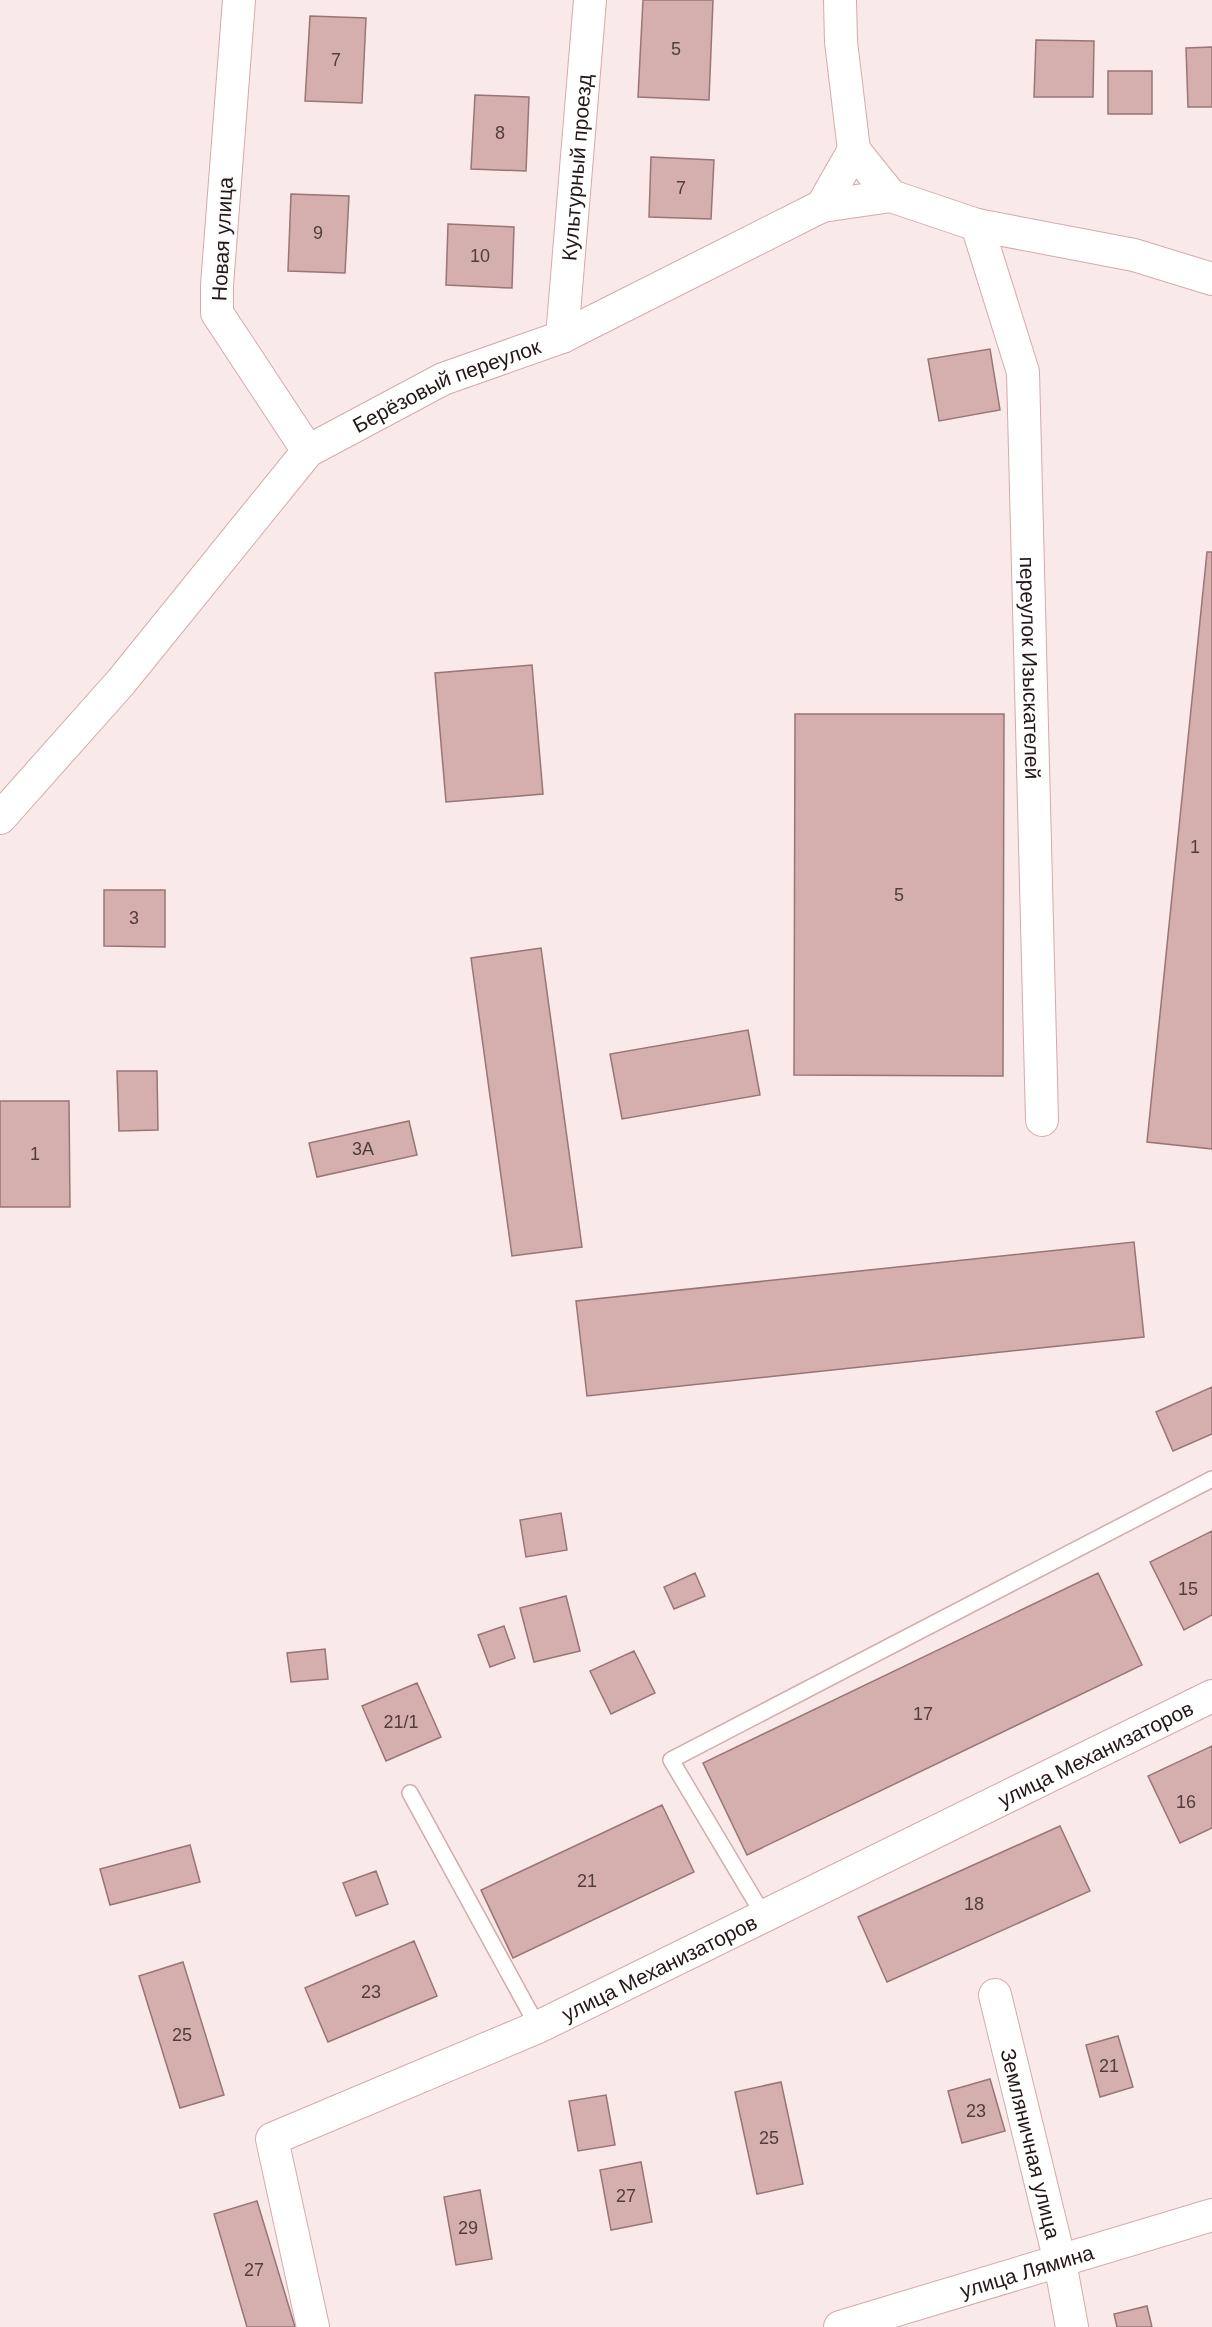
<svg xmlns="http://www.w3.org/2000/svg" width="1212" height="2327" font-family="Helvetica,sans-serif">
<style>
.building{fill:#d5aeae;stroke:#997575;stroke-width:1.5}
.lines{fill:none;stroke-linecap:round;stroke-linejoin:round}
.lane-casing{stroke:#d2acab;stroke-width:18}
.street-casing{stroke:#d2acab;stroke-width:34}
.lane{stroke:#fff;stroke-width:15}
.street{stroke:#fff;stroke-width:32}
.labels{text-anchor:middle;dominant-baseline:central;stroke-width:5;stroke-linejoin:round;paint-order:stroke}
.number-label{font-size:18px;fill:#513d3d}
.street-label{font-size:21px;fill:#251717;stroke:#fafbfa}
</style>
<rect width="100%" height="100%" fill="#f9e9e8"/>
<path class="building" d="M 643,0 L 713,0 L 709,100 L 638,97 Z
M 310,16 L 366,18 L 362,103 L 305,101 Z
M 1036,40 L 1094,41 L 1093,97 L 1034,97 Z
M 1212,47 L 1212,107 L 1188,107 L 1186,48 Z
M 1108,71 L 1152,71 L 1152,114 L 1108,114 Z
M 475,95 L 529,97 L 526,171 L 471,169 Z
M 651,157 L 714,160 L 711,219 L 649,217 Z
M 291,194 L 349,196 L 345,273 L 288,271 Z
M 448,224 L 514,227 L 512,288 L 446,285 Z
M 990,349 L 1000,410 L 939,421 L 928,359 Z
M 1207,552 L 1212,552 L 1212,1149 L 1147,1142 Z
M 532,665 L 543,794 L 446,802 L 435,673 Z
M 795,714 L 1004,714 L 1003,1076 L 794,1075 Z
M 104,890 L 165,890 L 165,947 L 104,946 Z
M 541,948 L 582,1247 L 512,1256 L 471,958 Z
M 748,1030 L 760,1095 L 622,1119 L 610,1054 Z
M 117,1071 L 157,1071 L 158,1130 L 119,1131 Z
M 0,1101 L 69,1101 L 70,1207 L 0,1207 Z
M 409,1121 L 417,1155 L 317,1177 L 309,1143 Z
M 1134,1242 L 1144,1337 L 587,1396 L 576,1301 Z
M 1212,1387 L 1212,1434 L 1173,1451 L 1156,1412 Z
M 561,1513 L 567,1550 L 526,1557 L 520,1520 Z
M 1212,1531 L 1212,1615 L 1184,1630 L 1150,1562 Z
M 695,1573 L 705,1596 L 674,1609 L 664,1587 Z
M 1098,1573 L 1142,1665 L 747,1855 L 703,1763 Z
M 566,1596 L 580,1651 L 534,1662 L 520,1608 Z
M 504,1626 L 515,1658 L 490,1667 L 478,1635 Z
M 325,1649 L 328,1679 L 291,1682 L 287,1653 Z
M 634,1651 L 655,1693 L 611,1714 L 590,1671 Z
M 417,1683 L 441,1737 L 386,1761 L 362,1706 Z
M 1212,1746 L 1212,1828 L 1180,1843 L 1148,1776 Z
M 662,1805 L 694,1872 L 513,1958 L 481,1890 Z
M 1060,1826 L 1090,1891 L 887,1982 L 858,1917 Z
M 190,1845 L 200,1882 L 110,1905 L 100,1869 Z
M 376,1871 L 388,1904 L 356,1916 L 343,1883 Z
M 414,1941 L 437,1996 L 328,2042 L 305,1988 Z
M 183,1962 L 224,2095 L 180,2108 L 139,1976 Z
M 1118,2036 L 1133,2087 L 1100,2097 L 1086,2045 Z
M 990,2079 L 1005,2131 L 962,2143 L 948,2091 Z
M 781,2082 L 803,2184 L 757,2194 L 735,2092 Z
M 606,2095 L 615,2145 L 578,2151 L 569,2101 Z
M 641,2162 L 652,2222 L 611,2230 L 600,2170 Z
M 480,2190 L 492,2259 L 456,2265 L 444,2197 Z
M 257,2201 L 295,2327 L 247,2327 L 214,2214 Z
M 1147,2306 L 1152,2327 L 1117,2327 L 1114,2314 Z"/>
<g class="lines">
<g class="lane-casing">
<path id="lane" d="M 410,1793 L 538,2027
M 764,1916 L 671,1760 L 1212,1479"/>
</g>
<g class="street-casing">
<g id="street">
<path d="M 239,0 L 217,285 L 217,313 L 308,451"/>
<path d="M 854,150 L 891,196 L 977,225 L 1134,255 L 1212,279"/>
<path d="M 822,206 L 891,196"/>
<path id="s1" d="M 977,225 L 1023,372 L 1042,1120"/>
<path id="s2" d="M 562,337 L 590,0"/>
<path id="s3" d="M 0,818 L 121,682 L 308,451 L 443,379 L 562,337 L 822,206 L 854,150 L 841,42 L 840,0"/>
<path id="s4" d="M 995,1995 L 1060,2262 L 1072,2327"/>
<path id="s5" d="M 313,2327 L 272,2139 L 538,2027 L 1212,1696"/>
<path id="s6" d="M 840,2327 L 1212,2215"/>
</g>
</g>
<use href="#lane" class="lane"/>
<use href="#street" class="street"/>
</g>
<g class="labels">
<g class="number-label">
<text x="676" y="49">5</text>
<text x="336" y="60">7</text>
<text x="500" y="133">8</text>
<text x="681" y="188">7</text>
<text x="318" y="233">9</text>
<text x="480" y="256">10</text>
<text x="1195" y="847">1</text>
<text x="899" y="895">5</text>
<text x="134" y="918">3</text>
<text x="363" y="1149">3А</text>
<text x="35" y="1154">1</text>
<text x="1188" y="1589">15</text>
<text x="923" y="1714">17</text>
<text x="401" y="1722">21/1</text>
<text x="1186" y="1802">16</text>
<text x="587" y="1881">21</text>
<text x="974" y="1904">18</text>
<text x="371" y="1992">23</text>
<text x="182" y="2035">25</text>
<text x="1109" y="2066">21</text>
<text x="976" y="2111">23</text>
<text x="769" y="2138">25</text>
<text x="626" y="2196">27</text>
<text x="468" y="2228">29</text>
<text x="254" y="2270">27</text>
</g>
<g class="street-label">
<text stroke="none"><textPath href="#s2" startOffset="170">Культурный проезд</textPath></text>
<text transform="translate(222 239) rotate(-87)">Новая улица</text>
<text stroke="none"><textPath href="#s3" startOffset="633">Берёзовый переулок</textPath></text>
<text stroke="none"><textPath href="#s1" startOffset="450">переулок Изыскателей</textPath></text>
<text stroke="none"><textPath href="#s5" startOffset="1102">улица Механизаторов</textPath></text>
<text stroke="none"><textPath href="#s5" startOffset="616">улица Механизаторов</textPath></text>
<text stroke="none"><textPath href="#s4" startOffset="153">Земляничная улица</textPath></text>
<text stroke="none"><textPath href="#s6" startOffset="195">улица Лямина</textPath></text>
</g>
</g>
</svg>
